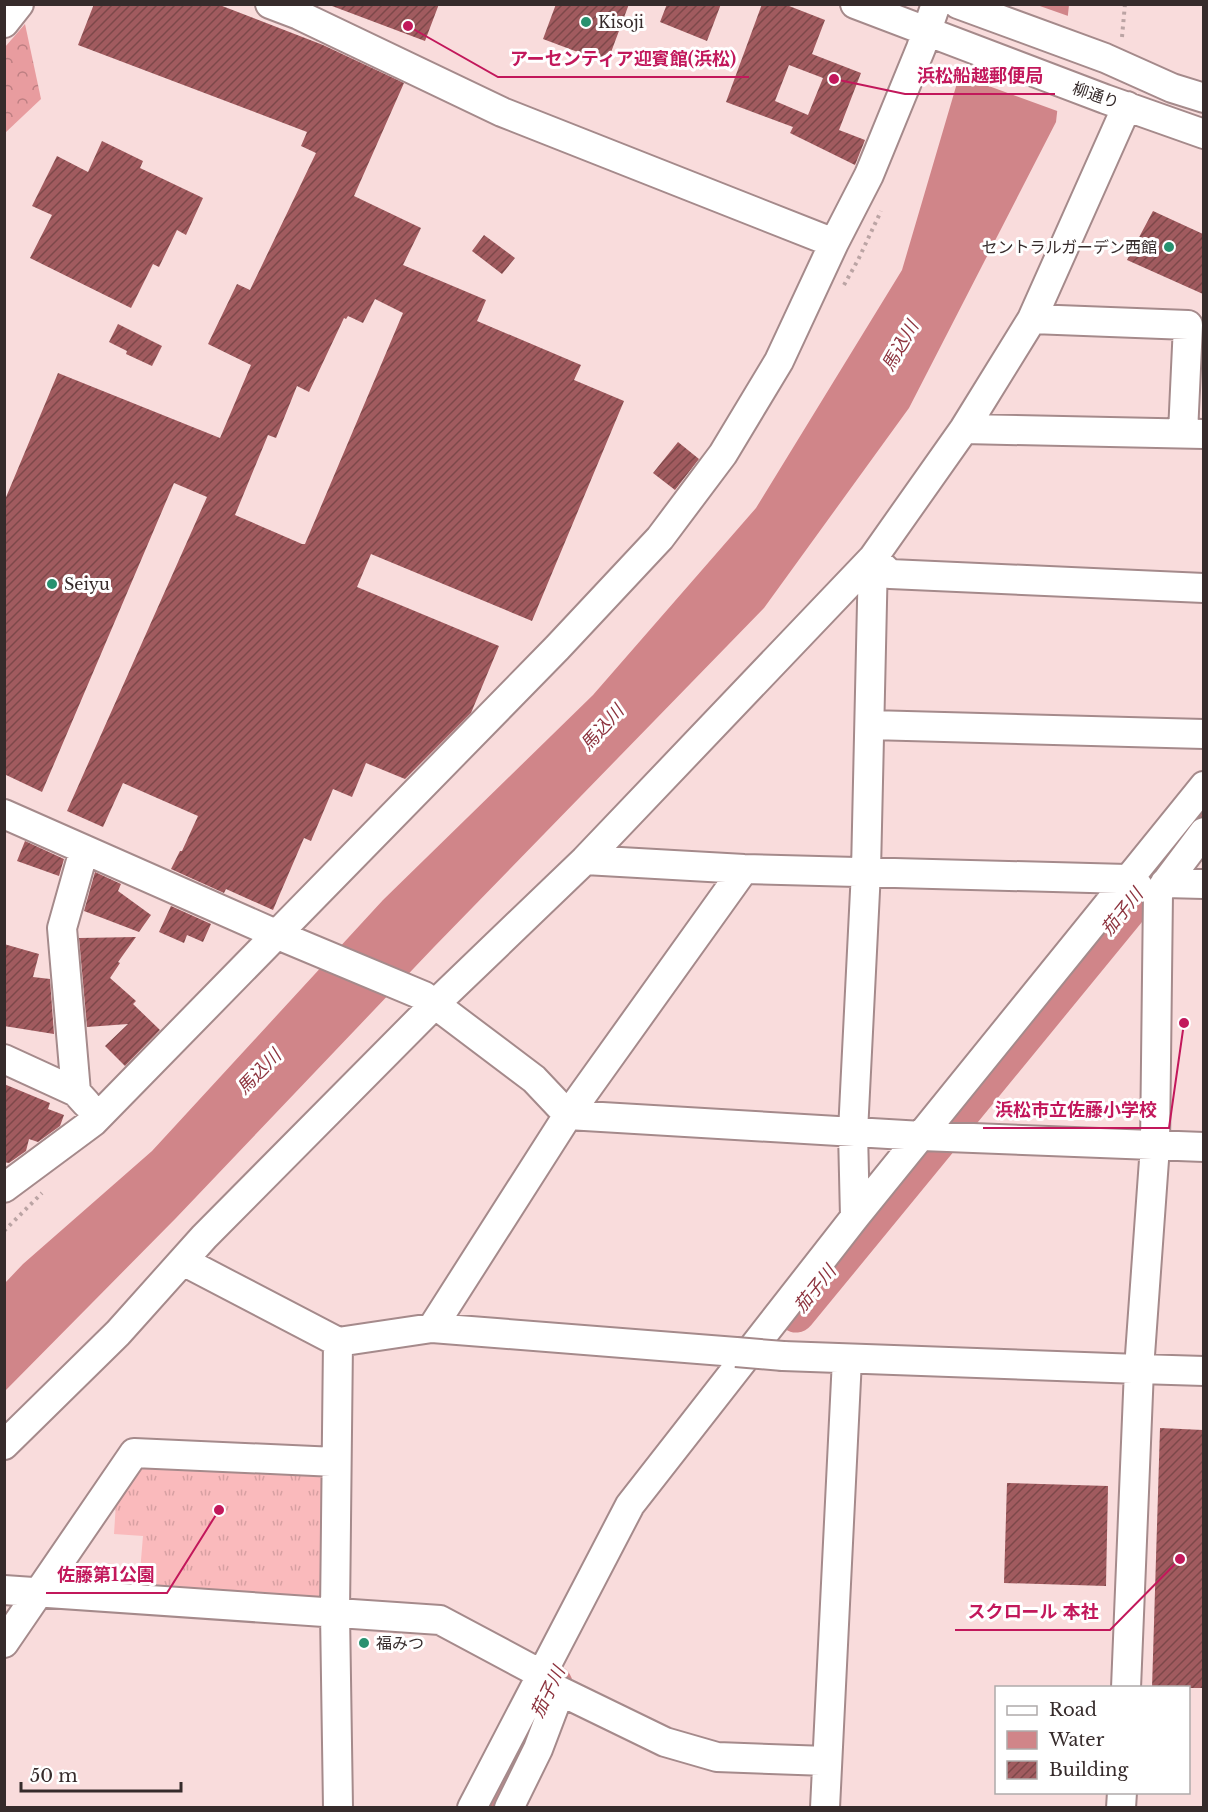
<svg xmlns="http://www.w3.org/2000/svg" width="1208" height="1812" font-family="'Libre Baskerville','Noto Sans JP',serif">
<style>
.grass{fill:url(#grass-tufts)}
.forest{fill:url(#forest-crowns)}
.water{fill:#d08589}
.pier{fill:#f9dcdc}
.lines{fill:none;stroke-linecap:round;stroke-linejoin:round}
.river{stroke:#d08589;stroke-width:39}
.building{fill:url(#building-hatch);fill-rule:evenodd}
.minor-casing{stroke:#a58a8b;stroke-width:32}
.path{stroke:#bba4a4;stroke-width:4;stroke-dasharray:3 4.5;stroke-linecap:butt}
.minor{stroke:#fff;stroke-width:28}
.minor-bridge-casing{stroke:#a58a8b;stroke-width:32;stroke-linecap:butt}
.minor-bridge{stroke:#fff;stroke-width:28}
.poi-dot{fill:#28916f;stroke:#fff;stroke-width:2}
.labels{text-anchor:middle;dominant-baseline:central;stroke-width:6;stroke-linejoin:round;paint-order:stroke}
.poi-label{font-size:16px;fill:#362b2b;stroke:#fff;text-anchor:start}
.street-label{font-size:16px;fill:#362b2b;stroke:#fff}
.water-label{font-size:18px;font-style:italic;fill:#8d333e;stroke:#fff}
.leader{fill:none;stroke:#c2185b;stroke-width:2}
.callout-dot{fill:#c2185b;stroke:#fff;stroke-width:2}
.callout-label{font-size:18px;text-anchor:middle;font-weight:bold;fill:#c2185b;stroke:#fff;stroke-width:6;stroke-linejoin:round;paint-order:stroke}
</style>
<defs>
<pattern id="grass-tufts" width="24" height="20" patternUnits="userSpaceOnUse" patternTransform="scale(1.5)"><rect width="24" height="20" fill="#fababc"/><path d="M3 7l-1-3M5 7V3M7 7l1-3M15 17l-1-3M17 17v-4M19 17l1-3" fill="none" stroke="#d7a0a2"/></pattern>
<pattern id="forest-crowns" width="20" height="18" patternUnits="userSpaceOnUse" patternTransform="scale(1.5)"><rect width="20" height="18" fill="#e89c9f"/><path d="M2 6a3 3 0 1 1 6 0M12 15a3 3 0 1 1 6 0" fill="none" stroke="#bd7f82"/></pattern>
<pattern id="building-hatch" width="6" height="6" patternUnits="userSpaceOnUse" patternTransform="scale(1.5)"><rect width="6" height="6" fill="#a15b5f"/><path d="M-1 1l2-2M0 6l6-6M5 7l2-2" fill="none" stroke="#7d484a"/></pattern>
</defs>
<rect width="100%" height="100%" fill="#f9dcdc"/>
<path class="grass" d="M 138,1457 L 322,1465 L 322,1597 L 139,1584 L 143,1536 L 114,1534 L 117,1487 Z"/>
<path class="forest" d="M 25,24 L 41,99 L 5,133 L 5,47 Z"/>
<path class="water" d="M 980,5 L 1069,5 L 1056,122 L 909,408 L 764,608 L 434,947 L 176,1218 L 5,1391 L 5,1283 L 23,1264 L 152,1151 L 383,900 L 593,695 L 756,508 L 902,270 Z"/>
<path class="pier" d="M 977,4 L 1037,5 L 1071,17 L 1060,112 L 956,74 Z"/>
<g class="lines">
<path class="river" d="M 796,1313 L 1130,906 L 1204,813
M 491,1808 L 553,1684"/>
</g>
<path class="building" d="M 94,4 L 217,4 L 323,45 L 404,83 L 354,196 L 421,228 L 403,265 L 486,300 L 477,321 L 581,365 L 574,380 L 624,401 L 532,621 L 371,554 L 357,587 L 499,646 L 471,713 L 405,779 L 366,763 L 352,797 L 333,789 L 311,841 L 304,838 L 273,910 L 226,889 L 224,893 L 171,869 L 180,851 L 182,851 L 198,816 L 123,783 L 103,827 L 67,811 L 207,497 L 174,483 L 42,792 L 4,774 L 4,502 L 58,373 L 220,438 L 251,365 L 208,344 L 237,284 L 250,290 L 316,153 L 301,146 L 307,132 L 78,45 ZM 375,299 L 403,313 L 305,544 L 302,544 L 235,515 L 268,435 L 276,438 L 297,386 L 309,392 L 344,318 L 346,319 L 348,316 L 363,323 Z
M 332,4 L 439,4 L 425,41 L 332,6 Z
M 556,4 L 629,4 L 607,63 L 543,39 Z
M 667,4 L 721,4 L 707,41 L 660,22 Z
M 762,4 L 784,4 L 825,20 L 812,54 L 861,73 L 839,130 L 865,140 L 855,165 L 790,133 L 793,127 L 726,102 ZM 789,65 L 823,78 L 808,115 L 775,101 Z
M 102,141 L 143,161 L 140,168 L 203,198 L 186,235 L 177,230 L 159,267 L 153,264 L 131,308 L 30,258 L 52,215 L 32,206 L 57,156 L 88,172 Z
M 1153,211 L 1203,234 L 1203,294 L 1127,260 Z
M 484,235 L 515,258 L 502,274 L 472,251 Z
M 118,324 L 162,346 L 152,366 L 126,354 L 127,351 L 109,342 Z
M 678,442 L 699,459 L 675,490 L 653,473 Z
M 25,841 L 64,859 L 59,876 L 17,861 Z
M 95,872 L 121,884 L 118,891 L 151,915 L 139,932 L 84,911 Z
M 171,906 L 211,924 L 203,942 L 187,935 L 184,943 L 159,932 Z
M 136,937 L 118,962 L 120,963 L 110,978 L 136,1001 L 133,1004 L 160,1030 L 125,1066 L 105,1046 L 128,1024 L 87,1027 L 79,938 Z
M 4,944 L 39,954 L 33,977 L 50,979 L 54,1034 L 4,1026 Z
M 4,1084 L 50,1103 L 48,1109 L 64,1115 L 60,1126 L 38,1142 L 29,1139 L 26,1151 L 9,1163 L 4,1162 Z
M 1160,1428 L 1203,1430 L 1203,1688 L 1152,1688 Z
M 1007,1483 L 1108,1486 L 1106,1586 L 1004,1583 Z"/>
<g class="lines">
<g class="minor-casing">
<path id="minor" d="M 270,4 L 299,15 L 502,112 L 834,243
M 855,4 L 1105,99 L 1204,134
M 958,4 L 1105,58 L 1172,88 L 1204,98
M 4,23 L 19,4
M 1032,319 L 1188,325 L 1183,433
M 964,429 L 1204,434
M 870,725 L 1204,734
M 4,814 L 278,935 L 424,996 L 534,1079 L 568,1115 L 922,1136 L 1204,1147
M 585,860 L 744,869 L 1127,879 L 1138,886
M 1165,883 L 1204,884
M 4,1059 L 76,1092 L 86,1103
M 76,1092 L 62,928 L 84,850
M 4,1188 L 93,1122 L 557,648 L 660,538 L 723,454 L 779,361 L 834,243 L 869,175 L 921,48 L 936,4
M 855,1217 L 853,1132 L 866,871 L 873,558 L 890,574 L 1204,588
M 183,1261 L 338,1342 L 335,1613 L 338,1808
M 432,1328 L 568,1115 L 744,869
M 338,1342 L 432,1328 L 736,1352
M 783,1356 L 1139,1369 L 1155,1146 L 1158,893 L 1204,832
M 4,1445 L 118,1333 L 204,1237 L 435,1004 L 585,860 L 873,558 L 964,429 L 1032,319 L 1127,106
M 4,1590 L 440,1620 L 541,1674
M 4,1643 L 134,1453 L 336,1462
M 1126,1688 L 1139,1369 L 1204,1371
M 472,1808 L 630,1505 L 855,1217 L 1204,786
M 509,1808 L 538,1749 L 560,1691 L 665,1742 L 717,1757 L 827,1761
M 825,1808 L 847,1359
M 1121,1808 L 1122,1792"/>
</g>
<path class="path" d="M 1122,37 L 1125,4
M 844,285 L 858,260 L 881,211
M 4,1231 L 42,1193"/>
<use href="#minor" class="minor"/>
<g class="minor-bridge-casing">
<path id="minor-bridge" d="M 736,1352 L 783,1356"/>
</g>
<use href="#minor-bridge" class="minor-bridge"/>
</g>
<g class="poi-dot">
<circle cx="586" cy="22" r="6"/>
<circle cx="1169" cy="247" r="6"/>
<circle cx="52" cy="584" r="6"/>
<circle cx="364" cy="1643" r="6"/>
</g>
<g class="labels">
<g class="poi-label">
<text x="598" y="22">Kisoji</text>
<text x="1157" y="247" text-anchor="end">セントラルガーデン西館</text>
<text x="64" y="584">Seiyu</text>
<text x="376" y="1643">福みつ</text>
</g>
<g class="street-label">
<text transform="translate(1096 95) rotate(19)">柳通り</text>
</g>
<g class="water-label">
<text transform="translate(900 346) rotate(-60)">馬込川</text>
<text transform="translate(602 728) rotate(-48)">馬込川</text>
<text transform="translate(1122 912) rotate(-51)">茄子川</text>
<text transform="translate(259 1072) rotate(-46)">馬込川</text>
<text transform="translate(815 1289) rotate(-51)">茄子川</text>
<text transform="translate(548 1692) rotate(-64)">茄子川</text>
</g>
</g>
<path class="leader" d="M408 26L498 77H749M834 79L905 94H1055M1184 1023L1169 1128H983M219 1510L167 1593H46M1180 1559L1110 1630H955"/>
<g class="callout-dot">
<circle cx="408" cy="26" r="6"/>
<circle cx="834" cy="79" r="6"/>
<circle cx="1184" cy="1023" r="6"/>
<circle cx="219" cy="1510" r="6"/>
<circle cx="1180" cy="1559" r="6"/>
</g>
<g class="callout-label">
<text x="623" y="65">アーセンティア迎賓館(浜松)</text>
<text x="980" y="82">浜松船越郵便局</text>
<text x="1076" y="1116">浜松市立佐藤小学校</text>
<text x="106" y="1581">佐藤第1公園</text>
<text x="1033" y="1618">スクロール 本社</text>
</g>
<rect width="1208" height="1812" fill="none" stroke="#362b2b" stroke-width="12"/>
<rect x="995" y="1686" width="195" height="108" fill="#ffffff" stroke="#afaaaa" stroke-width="1.5"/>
<rect x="1007" y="1706" width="30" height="9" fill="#ffffff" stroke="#afaaaa" stroke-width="1.5"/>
<text x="1049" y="1716" font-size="18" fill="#362b2b">Road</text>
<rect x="1007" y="1731" width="30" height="18" fill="#d08589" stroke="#afaaaa" stroke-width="1.5"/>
<text x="1049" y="1746" font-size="18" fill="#362b2b">Water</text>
<rect x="1007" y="1761" width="30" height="18" fill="url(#building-hatch)" stroke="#afaaaa" stroke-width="1.5"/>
<text x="1049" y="1776" font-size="18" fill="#362b2b">Building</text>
<path d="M21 1782v9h160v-9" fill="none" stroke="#362b2b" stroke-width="3"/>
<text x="30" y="1782" font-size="18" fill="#362b2b" stroke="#ffffff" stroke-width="4.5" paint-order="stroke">50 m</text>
</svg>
